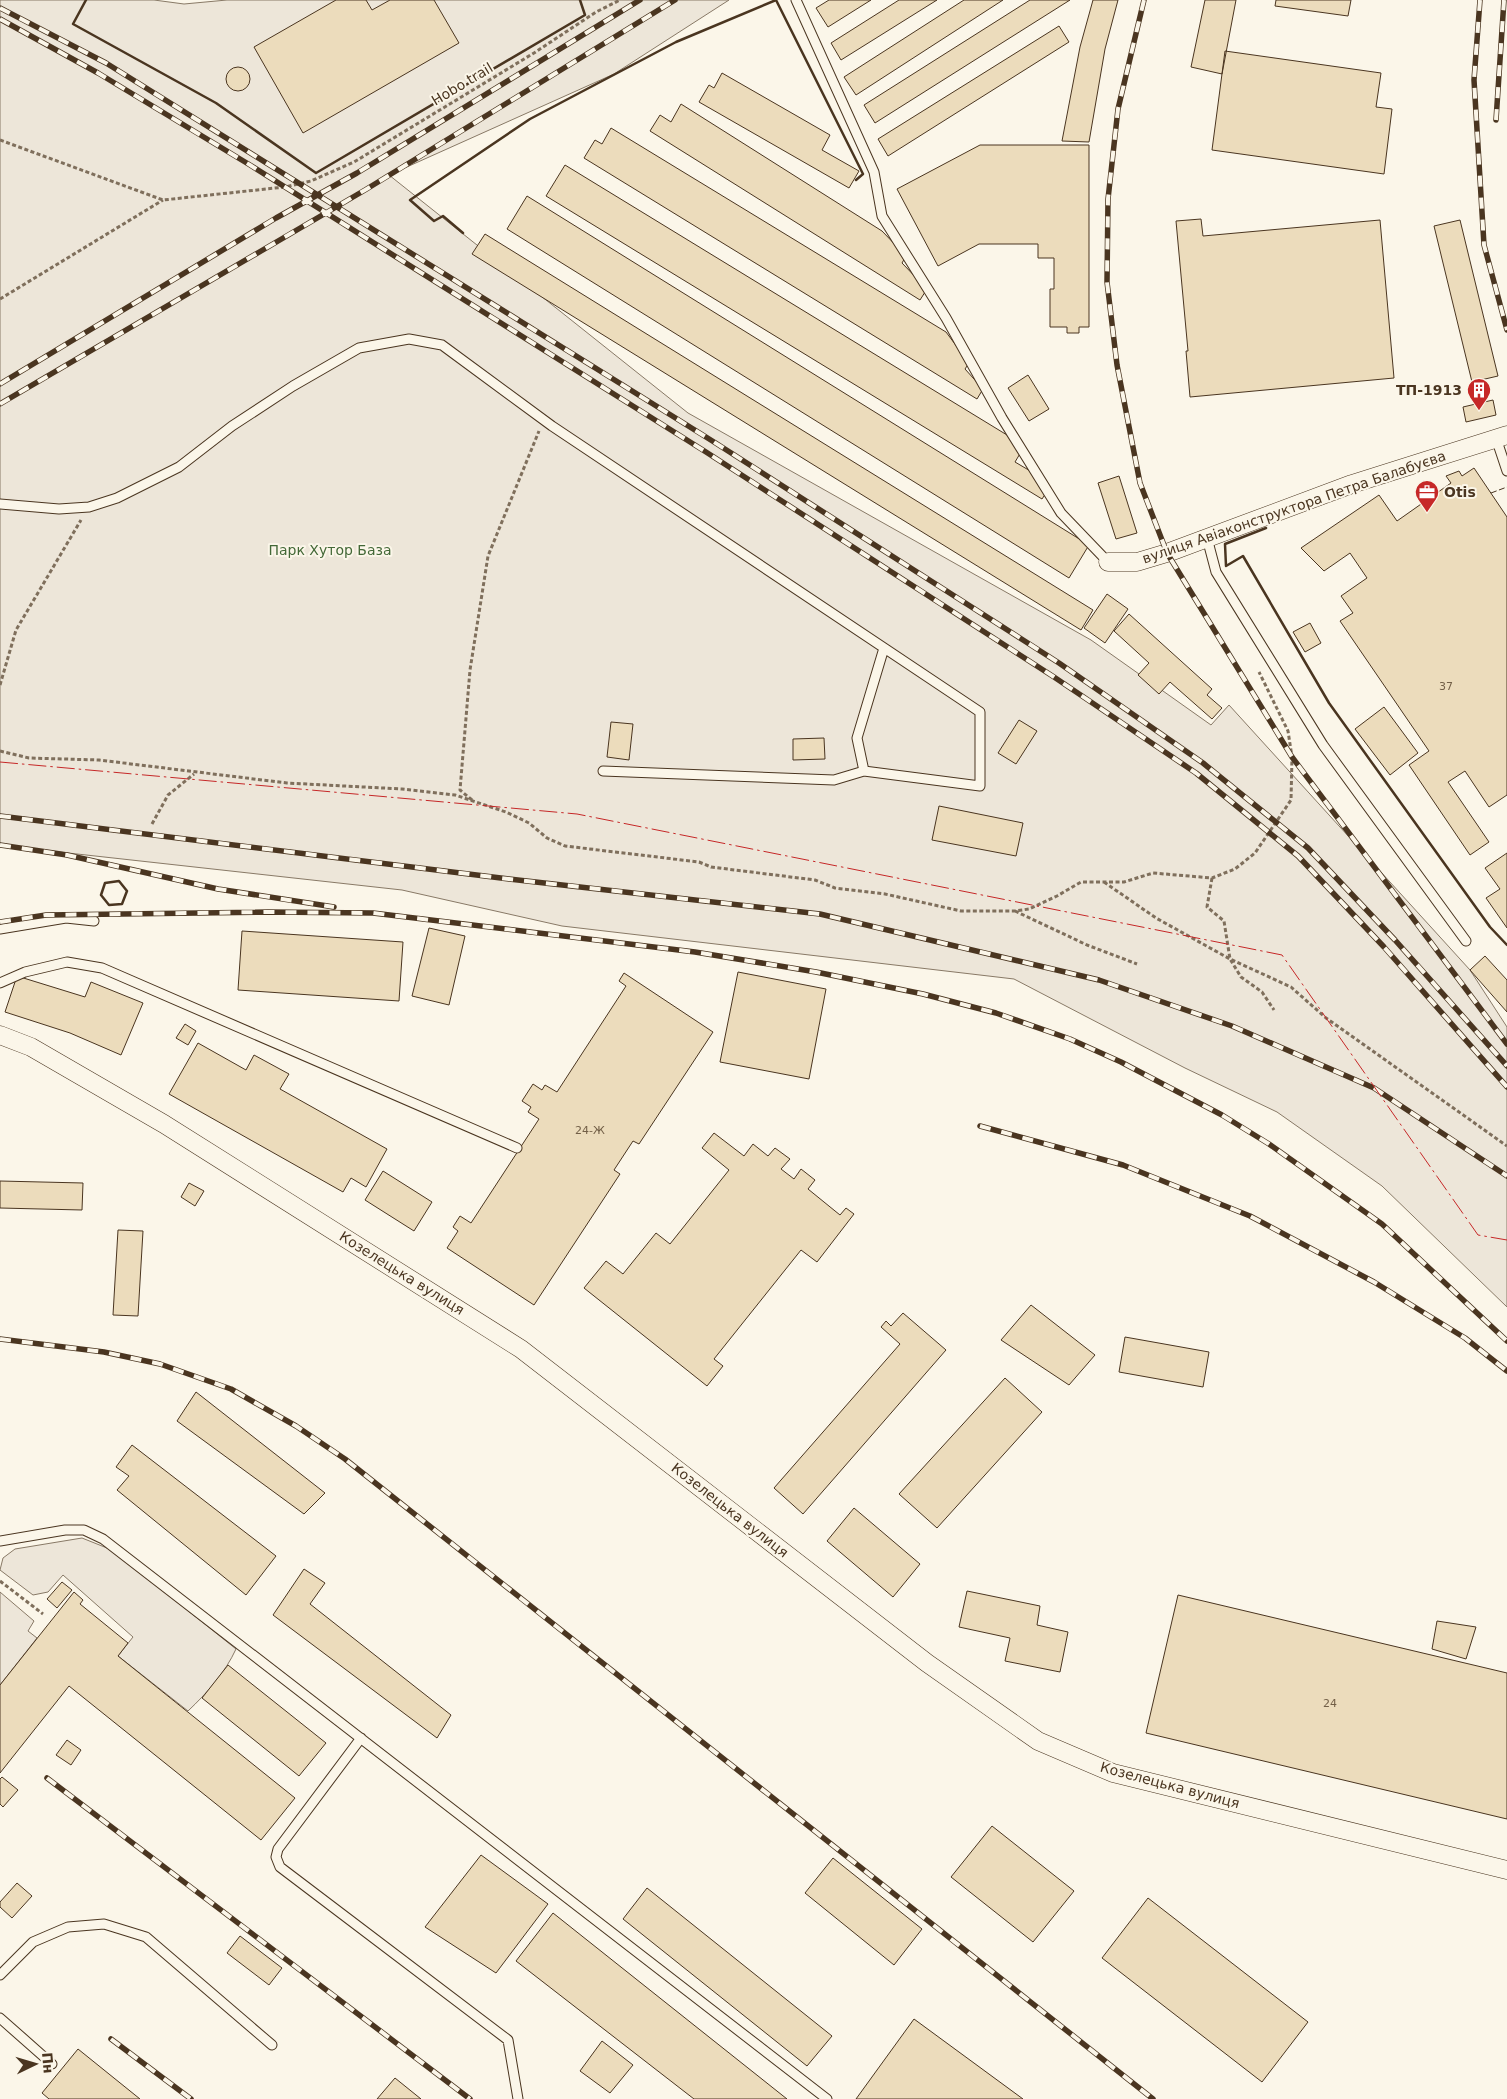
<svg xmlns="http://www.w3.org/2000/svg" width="1507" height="2099" font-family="'DejaVu Sans',sans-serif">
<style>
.green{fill:#ede6d9;stroke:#887966}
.building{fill:#ecdcbc;stroke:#4a3520}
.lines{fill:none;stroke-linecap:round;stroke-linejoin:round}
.service-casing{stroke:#4a3520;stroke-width:11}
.minor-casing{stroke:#4a3520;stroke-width:19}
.path{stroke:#7f6f5c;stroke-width:3;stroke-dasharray:4 2.5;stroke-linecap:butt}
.service{stroke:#fbf6e9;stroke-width:9}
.minor{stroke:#fbf6e9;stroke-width:18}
.rail-casing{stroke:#4a3520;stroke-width:5.5}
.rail{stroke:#fbf6e9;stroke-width:4;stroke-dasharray:11;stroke-linecap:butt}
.fence{stroke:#4a3520;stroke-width:1;stroke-dasharray:6 2.5;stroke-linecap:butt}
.wall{stroke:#4a3520;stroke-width:2.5}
.power{stroke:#c62828;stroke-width:1;stroke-dasharray:18 4 2.5 4;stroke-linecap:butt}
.labels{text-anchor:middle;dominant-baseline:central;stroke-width:4;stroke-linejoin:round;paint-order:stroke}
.number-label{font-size:11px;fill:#725f47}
.street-label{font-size:14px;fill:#4a3520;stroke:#fbf6e9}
.poi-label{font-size:14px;font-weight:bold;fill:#4a3520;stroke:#fbf6e9;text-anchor:end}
.park-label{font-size:14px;fill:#436837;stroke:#fbf6e9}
</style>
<rect width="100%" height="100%" fill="#fbf6e9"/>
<path class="green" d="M 0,0 L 154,0 L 184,4 L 227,0 L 729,0 L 614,74 L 389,175 L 688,413 L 1091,640 L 1211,725 L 1229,705 L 1470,970 L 1507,1027 L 1507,1307 L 1382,1186 L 1277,1112 L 1185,1068 L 1014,979 L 562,926 L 402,890 L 23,848 L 0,847 Z
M 82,1538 L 112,1550 L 236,1649 C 225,1673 207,1693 188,1711 L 118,1656 L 133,1637 L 63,1575 L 48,1592 L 33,1595 L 0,1570 L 3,1558 L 15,1549 Z
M 0,1592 L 34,1621 L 28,1631 L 37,1638 L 0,1685 Z"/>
<path class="building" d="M 336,0 L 366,0 L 372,10 L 390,0 L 434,0 L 459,43 L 303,133 L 254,47 Z
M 829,0 L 871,0 L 828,27 L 816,8 Z
M 899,0 L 937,0 L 841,60 L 831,43 Z
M 964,0 L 1003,0 L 856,95 L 844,77 Z
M 1030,0 L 1070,0 L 875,123 L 864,105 Z
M 1093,0 L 1118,0 L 1105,49 L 1089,142 L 1062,141 L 1080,47 Z
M 1205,0 L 1236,0 L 1222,74 L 1191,67 Z
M 1276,0 L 1351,0 L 1348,16 L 1275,6 Z
M 1059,26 L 1069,42 L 888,156 L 878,139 Z
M 1225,51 L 1381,73 L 1376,107 L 1392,109 L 1384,174 L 1212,150 Z
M226 79a12 12 0 1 1 24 0a12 12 0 1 1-24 0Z
M 722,73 L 830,135 L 822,150 L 859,171 L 849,188 L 699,102 L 709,85 L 714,88 Z
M 681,104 L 882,231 L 906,256 L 902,263 L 927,289 L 920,300 L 650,131 L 660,115 L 671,122 Z
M 611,128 L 946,332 L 969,363 L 965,369 L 983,389 L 977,399 L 584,158 L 595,140 L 602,144 Z
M 980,145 L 1089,145 L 1089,327 L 1079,327 L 1079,333 L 1067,333 L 1067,327 L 1050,327 L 1050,289 L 1054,289 L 1054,258 L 1038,258 L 1038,244 L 979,244 L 938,266 L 897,189 Z
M 565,165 L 1007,435 L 1021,452 L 1015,462 L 1032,472 L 1046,493 L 1042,499 L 546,196 Z
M 527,196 L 1089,545 L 1069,578 L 507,229 Z
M 1201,219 L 1203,236 L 1380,220 L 1394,378 L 1190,397 L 1186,351 L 1188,351 L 1176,221 Z
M 1460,220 L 1498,376 L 1472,382 L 1434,226 Z
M 485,234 L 1093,610 L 1081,630 L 472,254 Z
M 1028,375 L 1049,409 L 1029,421 L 1008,388 Z
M 1493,400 L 1496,415 L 1466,422 L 1463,407 Z
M 1474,468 L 1507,517 L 1507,795 L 1489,807 L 1465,771 L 1448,782 L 1489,842 L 1470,855 L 1409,765 L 1429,751 L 1340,621 L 1353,613 L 1341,596 L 1367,578 L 1350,553 L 1324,571 L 1301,548 L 1379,495 L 1397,521 L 1451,483 L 1446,476 L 1459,471 L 1462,476 Z
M 1119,476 L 1137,533 L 1116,539 L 1098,483 Z
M 1107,594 L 1128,609 L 1105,643 L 1084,628 Z
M 1129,614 L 1212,689 L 1207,695 L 1222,708 L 1212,719 L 1170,682 L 1159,694 L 1138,675 L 1149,663 L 1114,631 Z
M 1310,623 L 1321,643 L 1305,652 L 1293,632 Z
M 1384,707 L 1418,753 L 1390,775 L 1355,729 Z
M 1019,720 L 1037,731 L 1016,764 L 998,753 Z
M 611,722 L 633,724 L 629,760 L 607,757 Z
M 824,738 L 825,759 L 793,760 L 793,739 Z
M 939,806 L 1023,823 L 1016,856 L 932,840 Z
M 1507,853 L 1507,928 L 1486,898 L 1500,889 L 1485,868 Z
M 429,928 L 465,936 L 449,1005 L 412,996 Z
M 242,931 L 403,942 L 399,1001 L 238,990 Z
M 1485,956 L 1507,980 L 1507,1012 L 1470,970 Z
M 738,972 L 826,989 L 809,1079 L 720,1062 Z
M 624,973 L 713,1032 L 639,1144 L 633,1141 L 614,1170 L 620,1174 L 534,1305 L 447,1248 L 458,1231 L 453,1227 L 460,1216 L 471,1223 L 539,1119 L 528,1112 L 531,1107 L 522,1101 L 533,1084 L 542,1090 L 545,1085 L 557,1092 L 626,986 L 619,981 Z
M 17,976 L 85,997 L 91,982 L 143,1003 L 121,1055 L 70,1033 L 5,1012 Z
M 185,1024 L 196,1031 L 188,1045 L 176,1038 Z
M 198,1043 L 246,1070 L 254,1055 L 289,1074 L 280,1089 L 387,1149 L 366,1187 L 351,1178 L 343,1192 L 169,1094 Z
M 714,1133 L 744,1156 L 753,1144 L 768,1156 L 775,1148 L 790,1159 L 781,1169 L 794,1179 L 801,1169 L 815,1180 L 808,1189 L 840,1215 L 846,1208 L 854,1214 L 817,1262 L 801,1250 L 714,1359 L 723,1366 L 707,1386 L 584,1288 L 606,1261 L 623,1274 L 656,1233 L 670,1244 L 729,1170 L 702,1148 Z
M 383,1171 L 432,1202 L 414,1231 L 365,1200 Z
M 0,1181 L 83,1183 L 82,1210 L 0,1208 Z
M 189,1183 L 204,1191 L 195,1206 L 181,1197 Z
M 118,1230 L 143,1231 L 138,1316 L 113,1315 Z
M 1031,1305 L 1095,1355 L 1069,1385 L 1001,1340 Z
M 903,1313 L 946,1350 L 803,1514 L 774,1488 L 900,1344 L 881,1327 L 886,1321 L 891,1326 Z
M 1125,1337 L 1209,1352 L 1203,1387 L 1119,1372 Z
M 1005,1378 L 1042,1412 L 937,1528 L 899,1494 Z
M 196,1392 L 325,1493 L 304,1514 L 177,1421 Z
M 132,1445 L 276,1556 L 246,1595 L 117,1490 L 129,1476 L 116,1467 Z
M 854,1508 L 920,1564 L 893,1597 L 827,1541 Z
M 304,1569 L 325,1583 L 310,1604 L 451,1715 L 437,1738 L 273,1615 Z
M 62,1582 L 72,1590 L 57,1608 L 47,1599 Z
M 967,1591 L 1040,1606 L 1037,1625 L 1068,1632 L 1060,1672 L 1005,1661 L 1010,1638 L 959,1627 Z
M 74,1592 L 83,1600 L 80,1604 L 128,1643 L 118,1656 L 295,1798 L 261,1840 L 69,1686 L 0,1773 L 0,1685 Z
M 1178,1595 L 1507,1673 L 1507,1819 L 1146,1733 Z
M 1437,1621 L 1476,1627 L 1466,1659 L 1432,1649 Z
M 228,1665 L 326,1743 L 299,1776 L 202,1698 Z
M 67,1740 L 81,1750 L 71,1765 L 56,1755 Z
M 2,1777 L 18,1790 L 3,1807 L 0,1804 L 0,1779 Z
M 992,1826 L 1074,1891 L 1033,1942 L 951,1877 Z
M 481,1855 L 548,1904 L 496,1973 L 425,1927 Z
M 833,1858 L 922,1929 L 894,1965 L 805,1893 Z
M 17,1883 L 32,1896 L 12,1918 L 0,1907 L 0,1902 Z
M 647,1888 L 832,2036 L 807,2066 L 623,1919 Z
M 1148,1898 L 1308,2022 L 1262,2082 L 1102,1958 Z
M 553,1913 L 787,2099 L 694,2099 L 516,1961 Z
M 240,1936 L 282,1968 L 269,1985 L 227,1953 Z
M 914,2019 L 1023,2099 L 856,2099 Z
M 602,2041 L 633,2065 L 610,2093 L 580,2071 Z
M 78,2049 L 140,2099 L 49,2099 L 42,2093 Z
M 395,2078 L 421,2099 L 377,2099 Z"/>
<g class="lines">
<g class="service-casing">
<path id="service" d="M 796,0 L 874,172 L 882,216 L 946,318 L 1002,418 L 1061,513 L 1108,562
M 1496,438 L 1507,471
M 0,504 L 59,509 L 89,507 L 117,498 L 179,467 L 232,426 L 293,386 L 359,348 L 409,339 L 442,345 L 552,426 L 980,712 L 980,786 L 864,771 L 834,780 L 603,771
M 1207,538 L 1216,572 L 1323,745 L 1466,941
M 864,771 L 857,738 L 884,648
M 0,929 L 66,918 L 94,921
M 0,983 L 25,972 L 67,962 L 102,968 L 517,1148
M 0,1541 L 65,1530 L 84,1530 L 103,1539 L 827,2099
M 361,1738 L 278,1849 L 276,1857 L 280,1867 L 508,2040 L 518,2099
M 0,1975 L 33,1942 L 68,1927 L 104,1924 L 146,1937 L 272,2045
M 0,2018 L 52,2064"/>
</g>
<g class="minor-casing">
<path id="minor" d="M 1108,562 L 1137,562 L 1167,553 L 1352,484 L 1507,435
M 0,1035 L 31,1047 L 164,1124 L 521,1349 L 927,1663 L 1038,1741 L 1113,1773 L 1507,1870"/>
</g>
<path class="path" d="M 0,140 L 163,200 L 285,187 L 311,181 L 354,162 L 534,53 L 596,12 L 620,0
M 0,299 L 163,200
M 0,685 L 16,630 L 81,520
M 0,751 L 29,758 L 99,760 L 287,783 L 402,789 L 455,795 L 506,812 L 529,823 L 547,838 L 565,846 L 699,862 L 711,867 L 815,880 L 835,888 L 885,894 L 961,911 L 1015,911 L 1029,909 L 1057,896 L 1081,882 L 1124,882 L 1153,873 L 1212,878 L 1235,869 L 1255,853 L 1291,800 L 1292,757 L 1288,731 L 1259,672
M 472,800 L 460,790 L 470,670 L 488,556 L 539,431
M 152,824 L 168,795 L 194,774
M 1212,878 L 1207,907 L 1224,921 L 1230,959 L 1241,977 L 1262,992 L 1274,1010
M 1104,882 L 1156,918 L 1230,959 L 1291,987 L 1326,1018 L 1507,1146
M 1015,911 L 1087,945 L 1137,964
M 0,1581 L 43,1614"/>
<use href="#service" class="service"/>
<use href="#minor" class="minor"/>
<g class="rail-casing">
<path id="rail" d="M 1144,0 L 1118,109 L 1108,199 L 1107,282 L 1117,365 L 1140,483 L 1167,553 L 1292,757 L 1507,1044
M 1480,0 L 1474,80 L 1484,245 L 1507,330
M 0,8 L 106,63 L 714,442 L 1059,663 L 1203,763 L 1308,848 L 1395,940 L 1507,1066
M 0,19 L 98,73 L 250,165 L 706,452 L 1054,677 L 1196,773 L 1298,856 L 1384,947 L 1507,1087
M 1496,120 L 1504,0
M 0,384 L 276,218 L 357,173 L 640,0
M 0,404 L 365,190 L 675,0
M 0,816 L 509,879 L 820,914 L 1099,980 L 1232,1026 L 1374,1088 L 1507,1176
M 0,845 L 67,855 L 218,889 L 334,907
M 0,922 L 46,915 L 268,912 L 373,913 L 695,952 L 816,972 L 923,994 L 996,1013 L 1070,1039 L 1121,1062 L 1222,1115 L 1269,1144 L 1382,1224 L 1507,1341
M 980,1126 L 1123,1165 L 1250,1216 L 1374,1282 L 1465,1338 L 1507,1371
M 0,1339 L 104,1352 L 160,1364 L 231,1389 L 296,1426 L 345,1459 L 1153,2099
M 47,1778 L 470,2099
M 111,2039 L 191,2099"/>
</g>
<use href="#rail" class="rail"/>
<path class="fence" d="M 1491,493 L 1507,487"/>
<path class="wall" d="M 86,0 L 73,24 L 216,103 L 316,173 L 585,15 L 580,0
M 463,233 L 443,216 L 434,221 L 410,200 L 530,119 L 676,42 L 776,0 L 863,174 L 856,180
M 1266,528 L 1225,544 L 1226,566 L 1243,556 L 1329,703 L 1490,927 L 1507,945
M 119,881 L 127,891 L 122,904 L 109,905 L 101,895 L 105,883 Z"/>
<path class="power" d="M 0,762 L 577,814 L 1282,955 L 1478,1235 L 1507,1240"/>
</g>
<defs>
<g id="building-pin" transform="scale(1.25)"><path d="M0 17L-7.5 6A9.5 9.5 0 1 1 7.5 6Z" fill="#c62828" stroke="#fbf6e9"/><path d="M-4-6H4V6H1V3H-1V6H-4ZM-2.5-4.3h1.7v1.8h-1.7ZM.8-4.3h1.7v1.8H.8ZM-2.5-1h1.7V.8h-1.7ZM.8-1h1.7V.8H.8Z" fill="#fff"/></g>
<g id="office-pin" transform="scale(1.25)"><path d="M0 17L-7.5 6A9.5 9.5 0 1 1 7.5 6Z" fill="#c62828" stroke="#fbf6e9"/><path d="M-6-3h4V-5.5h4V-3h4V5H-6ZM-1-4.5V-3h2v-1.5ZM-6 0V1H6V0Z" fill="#fff"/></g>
</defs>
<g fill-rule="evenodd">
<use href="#building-pin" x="1479" y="390"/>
<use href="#office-pin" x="1427" y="492"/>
</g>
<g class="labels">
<g class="number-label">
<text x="1446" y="686">37</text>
<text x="590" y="1130">24-Ж</text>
<text x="1330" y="1703">24</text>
</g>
<g class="street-label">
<text transform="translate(462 84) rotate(-31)">Hobo trail</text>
<text transform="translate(1294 507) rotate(-19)">вулиця Авіаконструктора Петра Балабуєва</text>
<text transform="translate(402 1273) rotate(32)">Козелецька вулиця</text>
<text transform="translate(730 1510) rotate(38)">Козелецька вулиця</text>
<text transform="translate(1170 1785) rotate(15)">Козелецька вулиця</text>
</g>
<g class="poi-label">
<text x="1462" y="390">ТП-1913</text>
<text x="1444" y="492" text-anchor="start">Otis</text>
</g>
<g class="park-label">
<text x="330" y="550">Парк Хутор База</text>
</g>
</g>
<g transform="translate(35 2064) rotate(85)" stroke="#fbf6e9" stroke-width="4" paint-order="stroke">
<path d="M0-4L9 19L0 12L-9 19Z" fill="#4a3520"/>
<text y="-8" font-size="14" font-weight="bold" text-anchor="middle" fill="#4a3520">Пн</text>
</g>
</svg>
